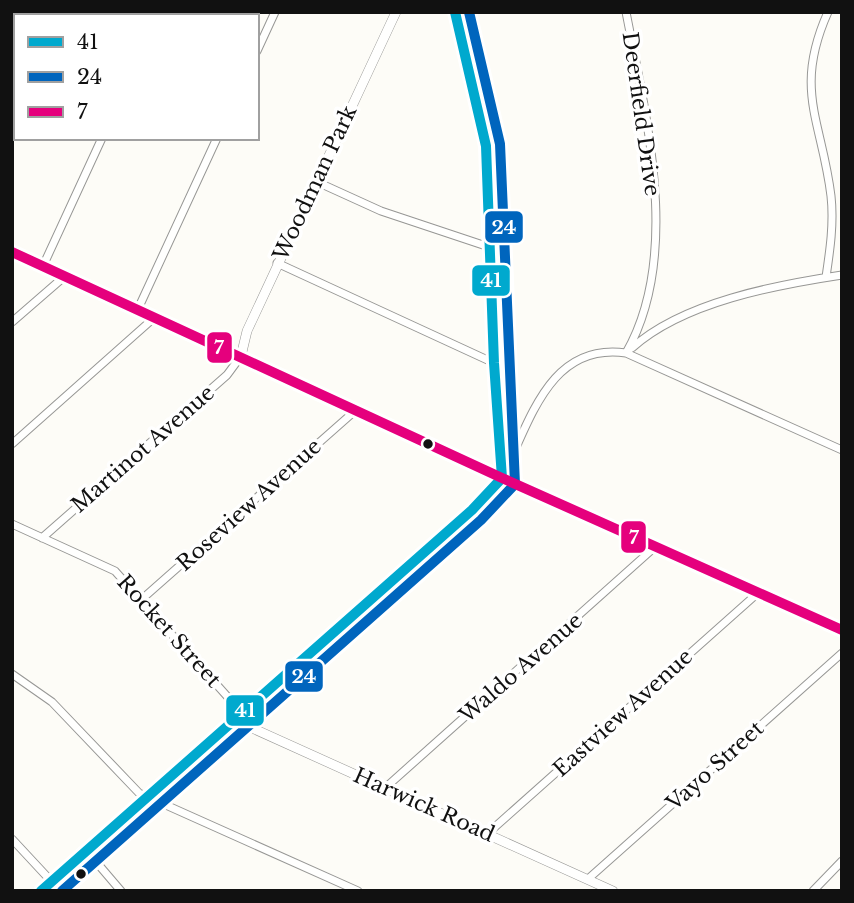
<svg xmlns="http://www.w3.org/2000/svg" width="854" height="903" font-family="'Libre Baskerville',serif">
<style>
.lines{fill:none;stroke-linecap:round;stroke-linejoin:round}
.minor-casing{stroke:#979795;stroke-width:9}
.tertiary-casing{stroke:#979795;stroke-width:10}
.secondary-casing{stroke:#8e8d8b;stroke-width:12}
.primary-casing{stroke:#858482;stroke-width:12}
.minor{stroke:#fffffe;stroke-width:7}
.tertiary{stroke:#fffffe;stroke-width:9}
.secondary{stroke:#f6f4eb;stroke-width:10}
.primary{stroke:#ede9dc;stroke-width:10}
.bus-1-casing{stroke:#fff;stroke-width:16}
.bus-2-casing{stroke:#fff;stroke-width:16}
.bus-3-casing{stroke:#fff;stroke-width:16}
.bus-1{stroke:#00a9ce;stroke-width:10}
.bus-2{stroke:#0065bd;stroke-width:10}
.bus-3{stroke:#e5007d;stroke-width:10}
.bus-dot{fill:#111;stroke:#fff;stroke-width:2.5}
.labels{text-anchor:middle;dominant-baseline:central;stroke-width:7;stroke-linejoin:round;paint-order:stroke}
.street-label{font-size:21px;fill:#111;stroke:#fff}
.line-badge{stroke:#fff;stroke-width:2.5}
.badge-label{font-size:19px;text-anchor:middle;font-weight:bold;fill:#fff}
</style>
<rect width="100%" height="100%" fill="#fdfcf7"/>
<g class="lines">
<g class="minor-casing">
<path id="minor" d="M 626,12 C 646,116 682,256 626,353
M 43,16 L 44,12
M 158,16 L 160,12
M 257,51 L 275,12
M 12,82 L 16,74
M 315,181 L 381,211 L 489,247
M 277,263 L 494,363
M 43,266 L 102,138
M 826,277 C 830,250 834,223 831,196 C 822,121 793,90 828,12
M 138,309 L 217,138
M 12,322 L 65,276
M 632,348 C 683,302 776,285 842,275
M 12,444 L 155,317
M 502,478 C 530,422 549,342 626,353 L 842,450
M 12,524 L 115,571 L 234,704 L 238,714
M 42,538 L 227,375 L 241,356
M 142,599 L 356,410
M 12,674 L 52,702 L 139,793 L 358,891
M 385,788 L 656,546
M 487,834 L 759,592
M 12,839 L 52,882
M 86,850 L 121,891
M 588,879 L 842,653
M 813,891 L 842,861"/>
</g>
<g class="tertiary-casing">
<path id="tertiary" d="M 241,356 L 247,331 L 396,12
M 238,714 L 252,728 L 613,891"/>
</g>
<g class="secondary-casing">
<path id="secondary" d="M 12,252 L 502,478 L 494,363 L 486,146 L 455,12"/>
</g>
<g class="primary-casing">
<path id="primary" d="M 41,891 L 472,510 L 502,478 L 842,630"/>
</g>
<use href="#minor" class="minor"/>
<use href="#tertiary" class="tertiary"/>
<use href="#secondary" class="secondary"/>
<use href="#primary" class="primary"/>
<g class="bus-1-casing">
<path id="bus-1" d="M 41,891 L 472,510 L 502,478 L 494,363 L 486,146 L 455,12"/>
</g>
<g class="bus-2-casing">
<path id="bus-2" d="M 62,891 L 481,520 L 515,484 L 500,144 L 469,12"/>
</g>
<g class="bus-3-casing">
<path id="bus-3" d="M 12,252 L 502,478 L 842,630"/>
</g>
<use href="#bus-1" class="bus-1"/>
<use href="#bus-2" class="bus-2"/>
<use href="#bus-3" class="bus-3"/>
</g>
<g class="bus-dot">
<circle cx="428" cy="444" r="6"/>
<circle cx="81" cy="874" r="6"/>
</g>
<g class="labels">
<g class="street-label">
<text transform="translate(641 114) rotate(82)">Deerfield Drive</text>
<text transform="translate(315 183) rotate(-65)">Woodman Park</text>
<text transform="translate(143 449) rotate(-41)">Martinot Avenue</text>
<text transform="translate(249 505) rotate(-42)">Roseview Avenue</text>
<text transform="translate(169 631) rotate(48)">Rocket Street</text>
<text transform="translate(521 668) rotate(-41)">Waldo Avenue</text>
<text transform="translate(623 713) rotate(-42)">Eastview Avenue</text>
<text transform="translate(715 766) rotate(-42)">Vayo Street</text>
<text transform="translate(424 805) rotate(24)">Harwick Road</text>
</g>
</g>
<g class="line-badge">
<rect x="484" y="210" width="40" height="34" rx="7" fill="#0065bd"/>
<rect x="471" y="264" width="40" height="33" rx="7" fill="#00a9ce"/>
<rect x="206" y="331" width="27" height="33" rx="7" fill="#e5007d"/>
<rect x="620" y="520" width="27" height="34" rx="7" fill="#e5007d"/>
<rect x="284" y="660" width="40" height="33" rx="7" fill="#0065bd"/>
<rect x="225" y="694" width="40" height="33" rx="7" fill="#00a9ce"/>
</g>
<g class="badge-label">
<text x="504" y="234">24</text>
<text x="491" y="287">41</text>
<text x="219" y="354">7</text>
<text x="634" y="544">7</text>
<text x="304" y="683">24</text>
<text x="245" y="717">41</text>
</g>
<rect width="854" height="903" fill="none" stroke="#111111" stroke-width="28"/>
<rect x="14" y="14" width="245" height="126" fill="#ffffff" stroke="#a0a0a0" stroke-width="2"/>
<rect x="28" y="37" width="35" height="10" fill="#00a9ce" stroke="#a0a0a0" stroke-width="2"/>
<text x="77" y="49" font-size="21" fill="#111111">41</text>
<rect x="28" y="72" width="35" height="10" fill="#0065bd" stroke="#a0a0a0" stroke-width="2"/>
<text x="77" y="84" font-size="21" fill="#111111">24</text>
<rect x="28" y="107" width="35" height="10" fill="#e5007d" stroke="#a0a0a0" stroke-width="2"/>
<text x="77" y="119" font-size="21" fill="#111111">7</text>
</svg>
